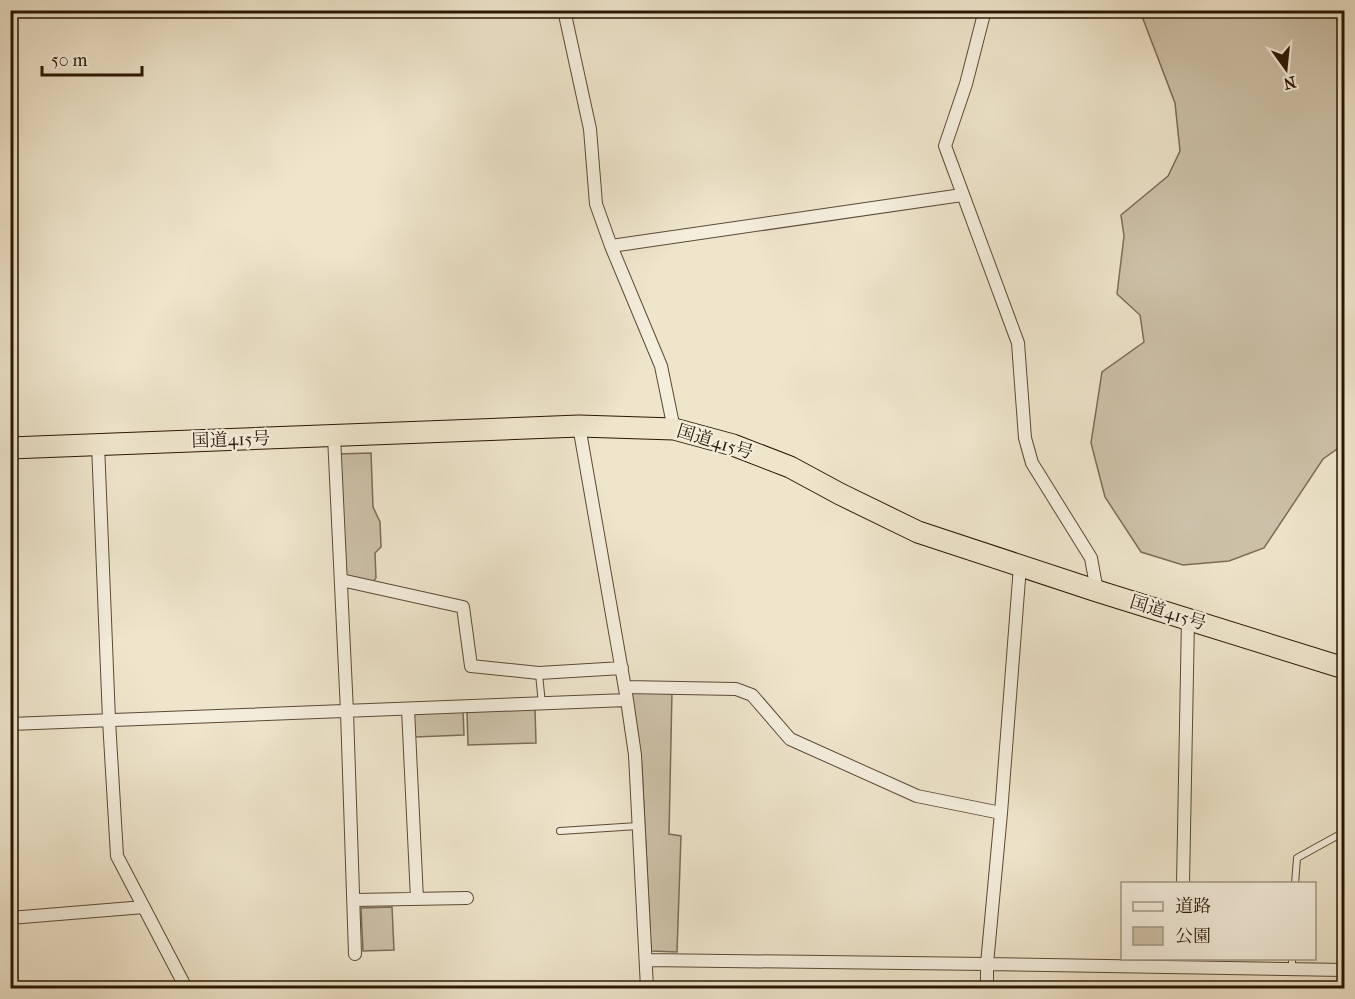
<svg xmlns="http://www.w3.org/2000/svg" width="1355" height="999" font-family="'IM FELL French Canon','Noto Serif JP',serif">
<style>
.green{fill:#cdc2a9;stroke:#7c6c56;stroke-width:1.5}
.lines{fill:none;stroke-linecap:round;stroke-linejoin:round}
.service-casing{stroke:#5b4a35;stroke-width:8}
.minor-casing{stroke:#5b4a35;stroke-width:14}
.trunk-casing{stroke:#2a1703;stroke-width:23}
.service{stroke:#f4eedd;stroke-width:6}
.minor{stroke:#f4eedd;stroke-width:12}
.trunk{stroke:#eee5cb;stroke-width:21}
.labels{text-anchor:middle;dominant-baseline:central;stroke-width:4.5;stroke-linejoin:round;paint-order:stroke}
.street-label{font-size:18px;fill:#2a1703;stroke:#f4eedd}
</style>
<rect width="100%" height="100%" fill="#eee5cb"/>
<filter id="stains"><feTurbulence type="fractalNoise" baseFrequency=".00333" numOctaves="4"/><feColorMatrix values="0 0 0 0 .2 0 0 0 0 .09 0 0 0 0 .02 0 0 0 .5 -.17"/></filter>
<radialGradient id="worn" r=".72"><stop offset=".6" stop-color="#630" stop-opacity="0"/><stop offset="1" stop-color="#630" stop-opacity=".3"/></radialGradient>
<path class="green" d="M 1140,11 L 1344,11 L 1344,444 L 1323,459 L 1264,548 L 1229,561 L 1183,565 L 1141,552 L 1105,497 L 1091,443 L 1102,372 L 1144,342 L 1140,315 L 1117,294 L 1124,236 L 1121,215 L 1168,176 L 1180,151 L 1175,103 Z
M 371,453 L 373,507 L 380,522 L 381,547 L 375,553 L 376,578 L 371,584 L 344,579 L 337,454 Z
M 672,691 L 669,834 L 681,836 L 677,952 L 651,951 L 642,767 L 630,693 Z
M 535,709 L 536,743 L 468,745 L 467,711 Z
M 463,710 L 464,735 L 415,737 L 413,713 Z
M 392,907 L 394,950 L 363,951 L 361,908 Z"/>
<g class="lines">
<g class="service-casing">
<path id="service" d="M 539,674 L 542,704
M 560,831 L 638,826
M 1295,884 L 1297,858 L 1344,832
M 1292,969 L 1292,958"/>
</g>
<g class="minor-casing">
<path id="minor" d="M 564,10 L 590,129 L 596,204 L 611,246 L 661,366 L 674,429
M 985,10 L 966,84 L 945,146 L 1018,343 L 1025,438 L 1032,463 L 1091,558 L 1097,591
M 564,13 L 580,10
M 611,246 L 962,195
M 579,426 L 627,700 L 635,755 L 647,988
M 334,436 L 347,712 L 355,954
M 98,444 L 109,720 L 117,856 L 185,986
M 341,580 L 463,607 L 471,666 L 539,673 L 622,668
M 625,687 L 736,689 L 752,695 L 790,739 L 917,796 L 1001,813
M 408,709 L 417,899
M 10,724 L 627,700
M 1183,884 L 1188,619
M 354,900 L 467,898
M 10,918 L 144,907
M 646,960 L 987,964 L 1344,970
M 987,988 L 987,964 L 1001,813 L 1020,566"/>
</g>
<g class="trunk-casing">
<path id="trunk" d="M 10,448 L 579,426 L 674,429 L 733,445 L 790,467 L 840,494 L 918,532 L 1097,591 L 1344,668"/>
</g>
<use href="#service" class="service"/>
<use href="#minor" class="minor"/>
<use href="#trunk" class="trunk"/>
</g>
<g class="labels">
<g class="street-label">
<text transform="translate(231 440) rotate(-2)">国道415号</text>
<text transform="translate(715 442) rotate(17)">国道415号</text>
<text transform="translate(1168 613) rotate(17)">国道415号</text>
</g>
</g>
<rect width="1355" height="999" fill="none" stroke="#eee5cb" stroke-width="36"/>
<rect x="12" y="12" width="1331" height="975" fill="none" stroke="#2a1703" stroke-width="3"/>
<rect x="18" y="18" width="1319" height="963" fill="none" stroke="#2a1703" stroke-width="1.5"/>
<rect x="1121" y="882" width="195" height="78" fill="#f4eedd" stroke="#a39886" stroke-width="1.5"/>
<rect x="1133" y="902" width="30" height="9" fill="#f4eedd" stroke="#a39886" stroke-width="1.5"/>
<text x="1175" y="912" font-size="18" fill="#2a1703">道路</text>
<rect x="1133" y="927" width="30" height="18" fill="#cdc2a9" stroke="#a39886" stroke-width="1.5"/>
<text x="1175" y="942" font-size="18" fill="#2a1703">公園</text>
<g transform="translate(1286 69) rotate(165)" stroke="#f4eedd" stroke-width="4.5" paint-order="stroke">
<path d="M0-4.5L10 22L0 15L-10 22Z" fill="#2a1703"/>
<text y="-9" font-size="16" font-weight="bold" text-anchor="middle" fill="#2a1703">N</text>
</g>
<path d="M42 66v9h100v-9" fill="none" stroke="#2a1703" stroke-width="3"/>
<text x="51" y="66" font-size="18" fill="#2a1703" stroke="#f4eedd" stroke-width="4.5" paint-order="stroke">50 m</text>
<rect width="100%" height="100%" filter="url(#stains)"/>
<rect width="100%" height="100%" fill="url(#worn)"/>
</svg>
